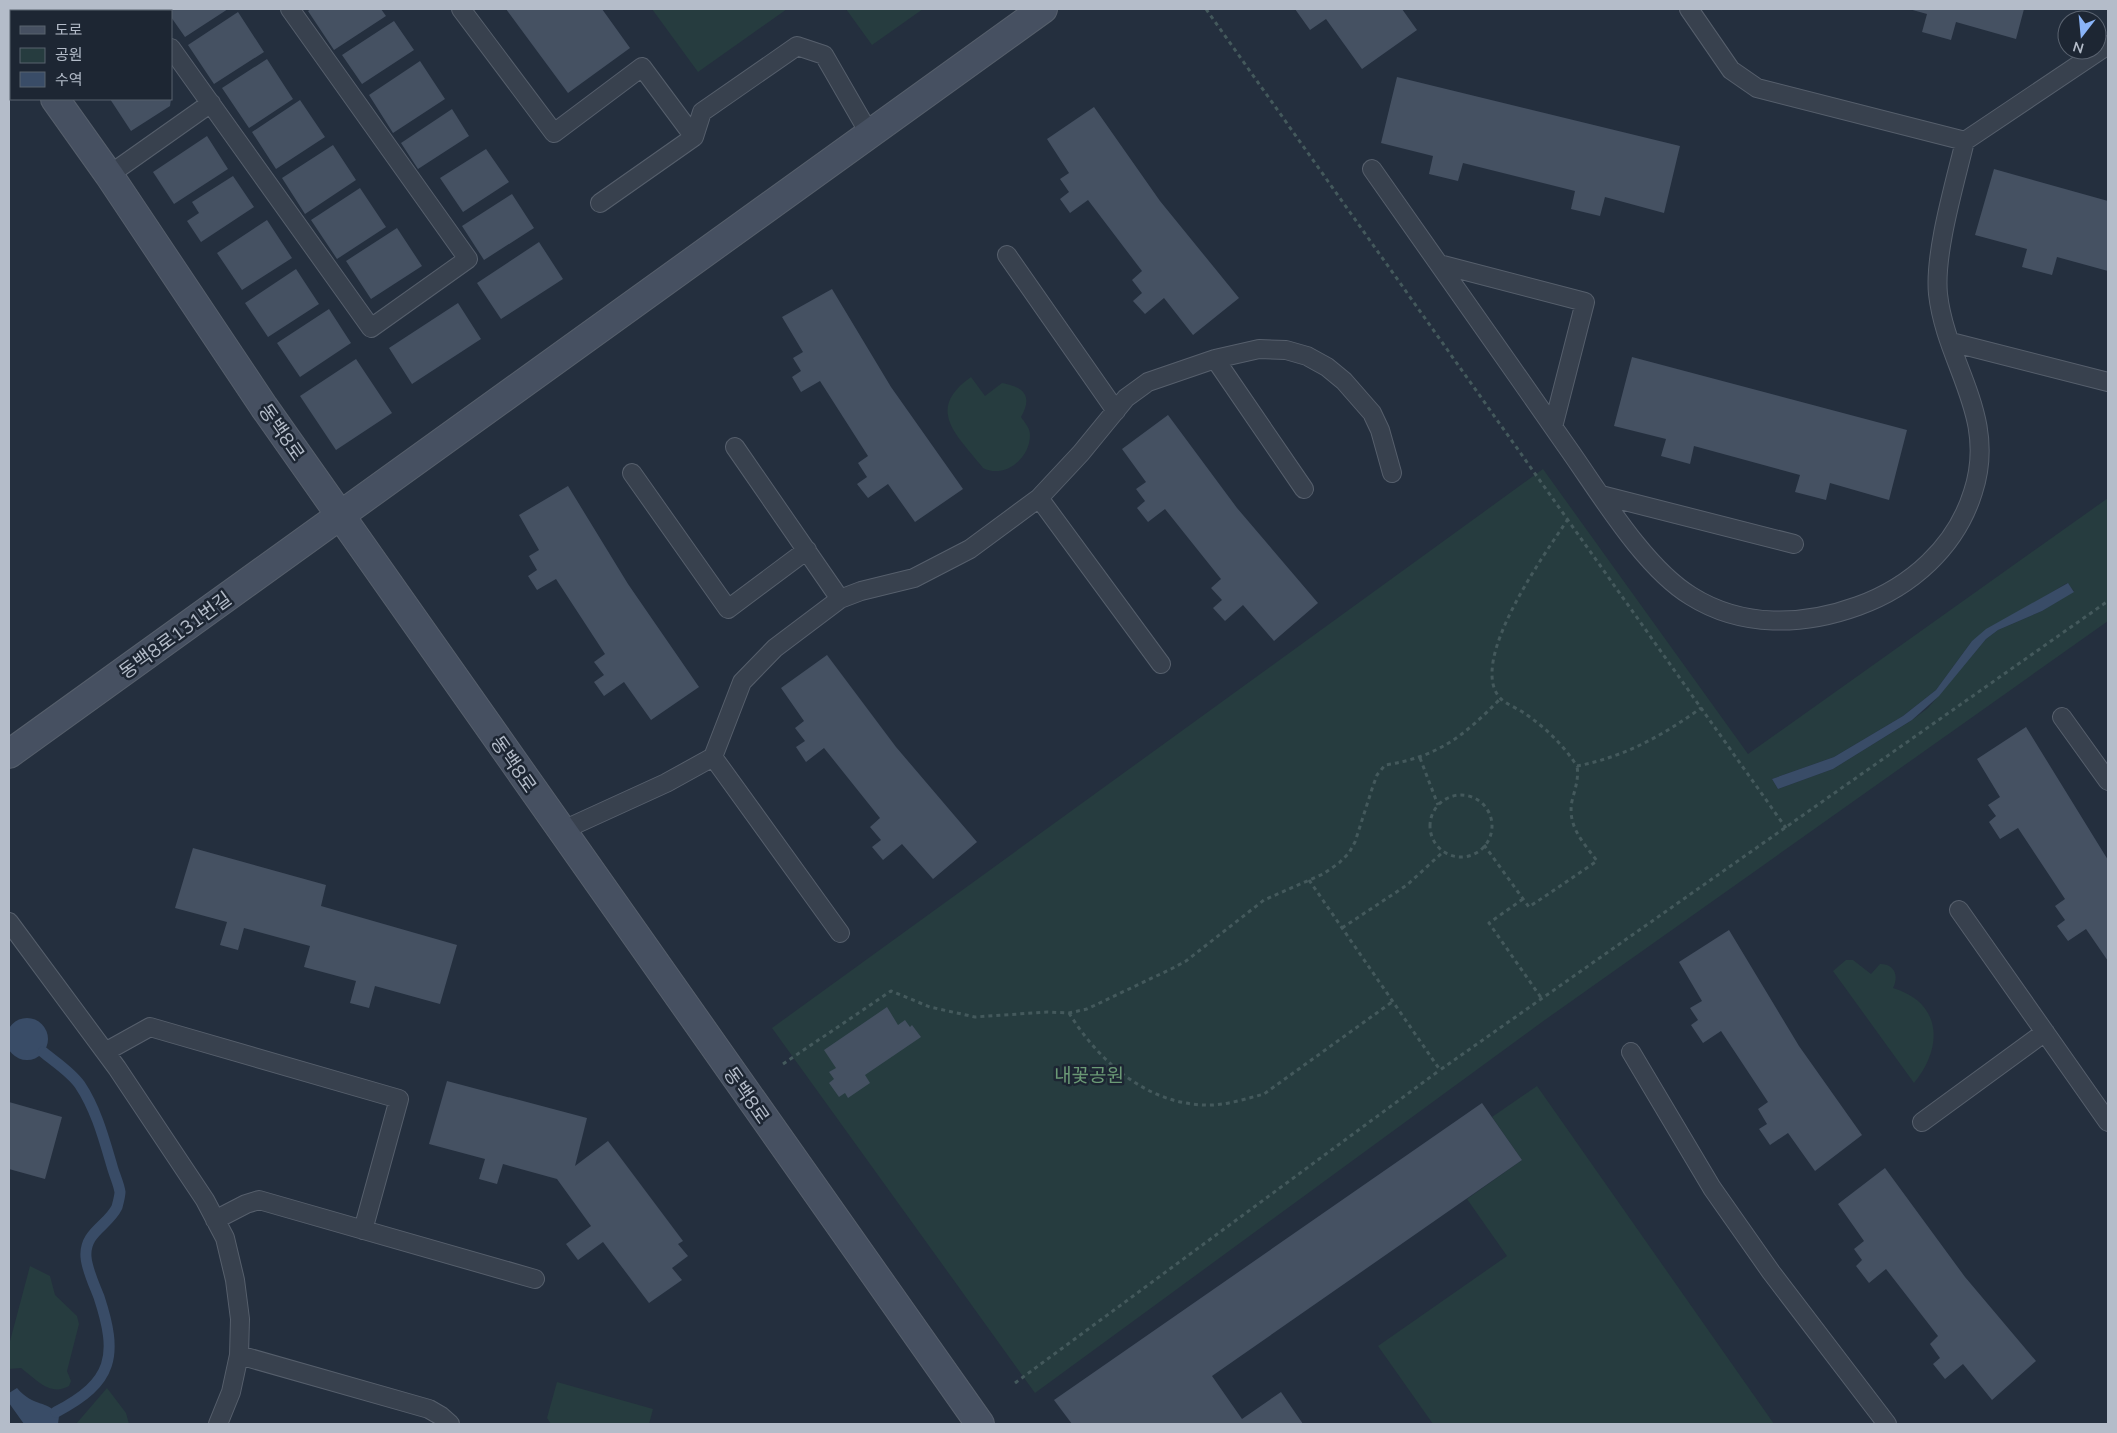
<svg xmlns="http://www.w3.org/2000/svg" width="2117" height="1433" font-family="Mulish,'Noto Sans KR',sans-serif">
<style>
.green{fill:#263c3f;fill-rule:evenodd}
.water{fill:#394c67}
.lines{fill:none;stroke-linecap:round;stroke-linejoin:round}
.stream{stroke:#394c67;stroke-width:11}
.building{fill:#455162}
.lane-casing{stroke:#565f6c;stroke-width:20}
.secondary-casing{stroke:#565f6c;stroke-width:30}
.path{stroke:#44595c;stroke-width:3;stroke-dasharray:4 4;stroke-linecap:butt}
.lane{stroke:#38414e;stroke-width:18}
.secondary{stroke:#465061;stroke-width:28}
.labels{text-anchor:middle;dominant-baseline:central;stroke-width:5;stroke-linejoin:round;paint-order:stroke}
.street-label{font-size:19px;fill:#b4bcc9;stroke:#1d2633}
.park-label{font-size:19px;fill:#6b9a76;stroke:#1d2633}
</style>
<rect width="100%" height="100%" fill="#242f3e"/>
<path class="green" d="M 652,9 L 787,9 L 698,72 Z
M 846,9 L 923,9 L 872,45 Z
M 971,377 L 985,396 L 1002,383 C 1024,387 1033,396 1021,417 C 1025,423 1030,428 1030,435 C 1030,459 1004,479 983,468 C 958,436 924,410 971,377 Z
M 1543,469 L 1748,754 L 2108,498 L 2108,621 L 1542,1022 L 1035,1393 L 772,1028 ZM 2067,583 L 2074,591 L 2042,611 L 1998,630 L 1986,639 L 1928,708 L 1912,720 L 1833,769 L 1778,789 L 1772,779 L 1834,757 L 1903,716 L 1936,690 L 1972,641 Z
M 1846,960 L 1853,960 L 1871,974 L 1880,964 C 1895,964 1899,976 1893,988 C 1943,1003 1943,1048 1914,1083 L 1833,971 Z
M 1537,1086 L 1774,1424 L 1433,1424 L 1378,1346 L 1507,1256 L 1467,1199 L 1522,1160 L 1492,1117 Z
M 30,1266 L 50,1276 L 55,1295 L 77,1316 L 79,1324 L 67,1371 L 71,1381 L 69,1386 C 50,1397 36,1379 21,1368 L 9,1369 L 9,1345 Z
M 557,1382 L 653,1409 L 649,1424 L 551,1424 L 547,1418 Z
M 107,1388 L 126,1413 L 129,1424 L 76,1424 Z"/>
<path class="water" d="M 2068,583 L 2074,592 L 2042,611 L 1998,630 L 1986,639 L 1939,696 L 1912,720 L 1833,769 L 1778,789 L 1772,779 L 1834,757 L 1903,716 L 1936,690 L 1972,641 L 1986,629 Z
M6 1039a21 21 0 1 1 42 0a21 21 0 1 1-42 0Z
M 17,1388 C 34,1408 47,1399 59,1416 L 58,1424 L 24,1424 L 9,1403 L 9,1393 Z"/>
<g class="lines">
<path class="stream" d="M 43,1052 C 55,1062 71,1072 80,1085 C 96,1109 104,1139 112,1166 C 114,1174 119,1184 120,1192 C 120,1196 118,1203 117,1207 C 108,1226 84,1232 86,1257 C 87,1270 94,1284 99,1297 C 118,1355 114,1382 56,1412"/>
</g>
<path class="building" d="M 42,9 L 107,9 L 103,11 L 44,11 Z
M 166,9 L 228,9 L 185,37 L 171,17 L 171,11 Z
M 311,9 L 381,9 L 386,16 L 334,50 L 308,11 Z
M 506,9 L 602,9 L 630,48 L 568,93 Z
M 1295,9 L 1402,9 L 1417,30 L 1362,69 L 1326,19 L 1310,30 Z
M 1909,9 L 2024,9 L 2016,39 L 1956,22 L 1951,40 L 1922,32 L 1927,14 Z
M 238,12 L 264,52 L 214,84 L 188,45 Z
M 394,21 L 414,50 L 362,84 L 342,55 Z
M 267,59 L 293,99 L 249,128 L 222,88 Z
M 420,61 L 445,99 L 393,133 L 369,95 Z
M 1397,77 L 1680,146 L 1664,213 L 1605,197 L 1600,216 L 1571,209 L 1575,191 L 1463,163 L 1458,181 L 1429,174 L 1433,156 L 1381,143 Z
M 110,99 L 171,99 L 170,106 L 131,131 Z
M 300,100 L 325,137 L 276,169 L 252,132 Z
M 1094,107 L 1160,201 L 1239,298 L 1193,335 L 1164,298 L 1145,314 L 1133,301 L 1142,293 L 1132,280 L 1142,271 L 1088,200 L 1070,213 L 1060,199 L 1069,192 L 1060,179 L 1069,173 L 1047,139 Z
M 452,109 L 469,136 L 418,169 L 401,143 Z
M 207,136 L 228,169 L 174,204 L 153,172 Z
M 333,145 L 356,180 L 305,214 L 282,178 Z
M 486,149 L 509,182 L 463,212 L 440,178 Z
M 1994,169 L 2108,201 L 2108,271 L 2057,257 L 2052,275 L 2022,267 L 2027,249 L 1975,235 Z
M 233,176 L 254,207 L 201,242 L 187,221 L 199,213 L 192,202 Z
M 360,188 L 386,227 L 337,259 L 311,220 Z
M 512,194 L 534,228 L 484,260 L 462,226 Z
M 267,220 L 292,258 L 242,290 L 217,253 Z
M 397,228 L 422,266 L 371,299 L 346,261 Z
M 539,242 L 563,279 L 501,319 L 477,283 Z
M 296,269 L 319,304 L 268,337 L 245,303 Z
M 832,289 L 891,387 L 963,489 L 915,522 L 888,484 L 868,498 L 857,484 L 867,477 L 858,463 L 868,456 L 820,381 L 801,392 L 792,377 L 801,371 L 793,358 L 803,352 L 782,317 Z
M 458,303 L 481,339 L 412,384 L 389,348 Z
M 329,309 L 351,343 L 300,377 L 277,343 Z
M 1632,357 L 1907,430 L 1889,500 L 1830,483 L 1826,500 L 1795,492 L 1800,475 L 1694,446 L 1690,464 L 1661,456 L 1666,439 L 1614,426 Z
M 356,359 L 392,413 L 336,450 L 300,396 Z
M 1168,415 L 1237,508 L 1318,603 L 1274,641 L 1243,605 L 1225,621 L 1213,608 L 1222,600 L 1211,588 L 1221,579 L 1165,509 L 1148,522 L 1137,508 L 1145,501 L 1136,489 L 1146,482 L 1122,449 Z
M 568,486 L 628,584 L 699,687 L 651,720 L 624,682 L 604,696 L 594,682 L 604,675 L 594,662 L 605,654 L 556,579 L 537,590 L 528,576 L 537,570 L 529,556 L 539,550 L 519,515 Z
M 827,655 L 896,747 L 977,842 L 933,879 L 902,844 L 883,860 L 872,847 L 881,840 L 870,827 L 880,818 L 824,748 L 806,762 L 796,747 L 805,741 L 795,728 L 804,721 L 781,688 Z
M 2026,727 L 2108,860 L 2108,961 L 2086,929 L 2068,941 L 2057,926 L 2065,920 L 2055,906 L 2065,899 L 2018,828 L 2000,839 L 1989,822 L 1996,816 L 1988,805 L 2000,797 L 1977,759 Z
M 193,848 L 326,885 L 321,906 L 457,945 L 440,1004 L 375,986 L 369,1008 L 350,1003 L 356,981 L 304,967 L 310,946 L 244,928 L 238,950 L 220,945 L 227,922 L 175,908 Z
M 1729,930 L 1799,1046 L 1862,1135 L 1815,1171 L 1788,1133 L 1770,1145 L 1759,1129 L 1767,1124 L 1758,1109 L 1768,1102 L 1721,1031 L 1703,1043 L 1691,1025 L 1698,1020 L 1690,1008 L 1702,1001 L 1679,962 Z
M 887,1007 L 898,1025 L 905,1020 L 910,1027 L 912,1025 L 921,1037 L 865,1075 L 870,1083 L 848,1098 L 845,1093 L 839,1097 L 829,1083 L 834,1079 L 829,1072 L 836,1068 L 824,1050 Z
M 447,1081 L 587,1118 L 575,1166 L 608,1141 L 683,1241 L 678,1244 L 688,1256 L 672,1268 L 682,1280 L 649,1303 L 603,1242 L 578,1260 L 566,1244 L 591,1226 L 557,1179 L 503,1164 L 497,1184 L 479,1179 L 485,1159 L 429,1144 Z
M 9,1102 L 62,1117 L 45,1179 L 9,1169 Z
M 1482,1103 L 1522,1160 L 1212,1376 L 1242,1419 L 1281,1392 L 1303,1424 L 1072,1424 L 1054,1400 Z
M 1885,1168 L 1965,1277 L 2036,1361 L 1992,1400 L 1963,1364 L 1945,1379 L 1933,1364 L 1940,1358 L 1930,1344 L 1938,1336 L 1886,1269 L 1869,1283 L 1856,1266 L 1862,1260 L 1854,1249 L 1864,1241 L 1838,1204 Z"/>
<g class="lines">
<g class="lane-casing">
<path id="lane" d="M 144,9 L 145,11
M 461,9 L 554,133 L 642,67 L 694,137
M 1689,9 L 1731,70 L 1757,88 L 1965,141
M 171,48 L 371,328 L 468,259 L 290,9
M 1372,169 C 1436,260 1501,352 1565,444 C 1598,490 1643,567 1691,596 C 1742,628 1803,626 1858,606 C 1911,587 1956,547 1973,492 C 1998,416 1946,365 1938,294 C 1934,253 1955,183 1965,141 L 2108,45
M 109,175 L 211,103
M 600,203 L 694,137 L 702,112 L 797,46 L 824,55 L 869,133
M 1007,255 L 1116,411
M 1439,264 L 1585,302 L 1553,427
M 1951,342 L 2108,382
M 1215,359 L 1304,489
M 735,447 L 840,599
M 632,473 L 728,609 L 807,550
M 1601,495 L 1794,544
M 1039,498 L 1161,664
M 2062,717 L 2108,781
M 713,757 L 840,933
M 561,831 L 666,783 L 713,757 L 742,682 L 775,648 L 840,599 L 861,591 L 914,578 L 970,549 L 1039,498 L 1081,453 L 1126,398 L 1148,382 L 1215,359 L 1259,349 L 1286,350 L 1307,356 L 1327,367 L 1344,381 L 1372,413 L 1380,430 L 1392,473
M 1959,910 L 2108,1122
M 9,922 L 117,1068 L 205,1200 L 225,1238 L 235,1280 L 240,1319 L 239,1355 L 231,1392 L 218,1424
M 105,1052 L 150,1027 L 399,1099 L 363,1230
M 1631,1052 L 1712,1188 L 1771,1272 L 1887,1424
M 1922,1122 L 2045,1032
M 215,1220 L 246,1204 L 259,1200 L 535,1279
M 239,1355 L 429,1409 L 441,1416 L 450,1424"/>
</g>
<g class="secondary-casing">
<path id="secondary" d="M 9,35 L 11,38
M 55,99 L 109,175 L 264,407 L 980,1424
M 9,754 C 355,507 698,256 1043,9"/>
</g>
<path class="path" d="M 1206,9 L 1786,828
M 1568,519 C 1547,551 1465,663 1501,699 C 1508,705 1519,709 1527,715 C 1547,729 1563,745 1577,766 C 1624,757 1662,736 1701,708
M 1420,758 L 1438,805
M1430 826a31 31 0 1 1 62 0a31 31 0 1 1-62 0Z
M 1484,845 L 1529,907 L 1597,861 C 1583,842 1567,826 1572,801 C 1575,789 1579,779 1577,766
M 1309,880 L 1440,1070 L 2108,601
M 1523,899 L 1489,923 L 1542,999
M 1342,928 L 1407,885 L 1444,851
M 1069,1013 C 1098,1060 1145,1103 1204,1105 C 1224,1106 1245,1099 1264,1094 L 1392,1002
M 783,1064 L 891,991 L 930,1007 L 975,1017 L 1047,1012 L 1069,1013 L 1087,1009 L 1171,969 L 1186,961 L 1264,900 L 1323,874 L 1339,863 L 1349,853 L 1355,842 L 1372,789 L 1377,775 L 1385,765 C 1438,757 1464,736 1501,698
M 1015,1383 L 1440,1070"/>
<use href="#lane" class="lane"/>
<use href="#secondary" class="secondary"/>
</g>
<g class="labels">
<g class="street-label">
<text transform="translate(282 432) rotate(55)">동백8로</text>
<text transform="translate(175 635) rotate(-36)">동백8로131번길</text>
<text transform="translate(514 764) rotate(55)">동백8로</text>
<text transform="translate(747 1095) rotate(55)">동백8로</text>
</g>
<g class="park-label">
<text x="1089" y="1075">내꽃공원</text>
</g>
</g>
<rect width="2117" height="1433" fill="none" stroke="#b4bcc9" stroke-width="20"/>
<rect x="10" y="10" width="162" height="90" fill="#1d2633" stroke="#59626f"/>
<rect x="20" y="26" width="25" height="8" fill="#465061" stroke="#59626f"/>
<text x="55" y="35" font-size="15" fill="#b4bcc9">도로</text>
<rect x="20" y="48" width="25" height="15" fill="#263c3f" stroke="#59626f"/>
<text x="55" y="60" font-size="15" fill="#b4bcc9">공원</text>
<rect x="20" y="72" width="25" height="15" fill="#394c67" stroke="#59626f"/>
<text x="55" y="85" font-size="15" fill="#b4bcc9">수역</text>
<g transform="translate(2082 35) rotate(196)"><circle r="24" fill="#1d2633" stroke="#59626f"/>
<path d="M0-4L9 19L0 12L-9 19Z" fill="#8ab4f8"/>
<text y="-8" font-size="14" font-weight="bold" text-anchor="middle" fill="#b4bcc9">N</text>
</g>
</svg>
